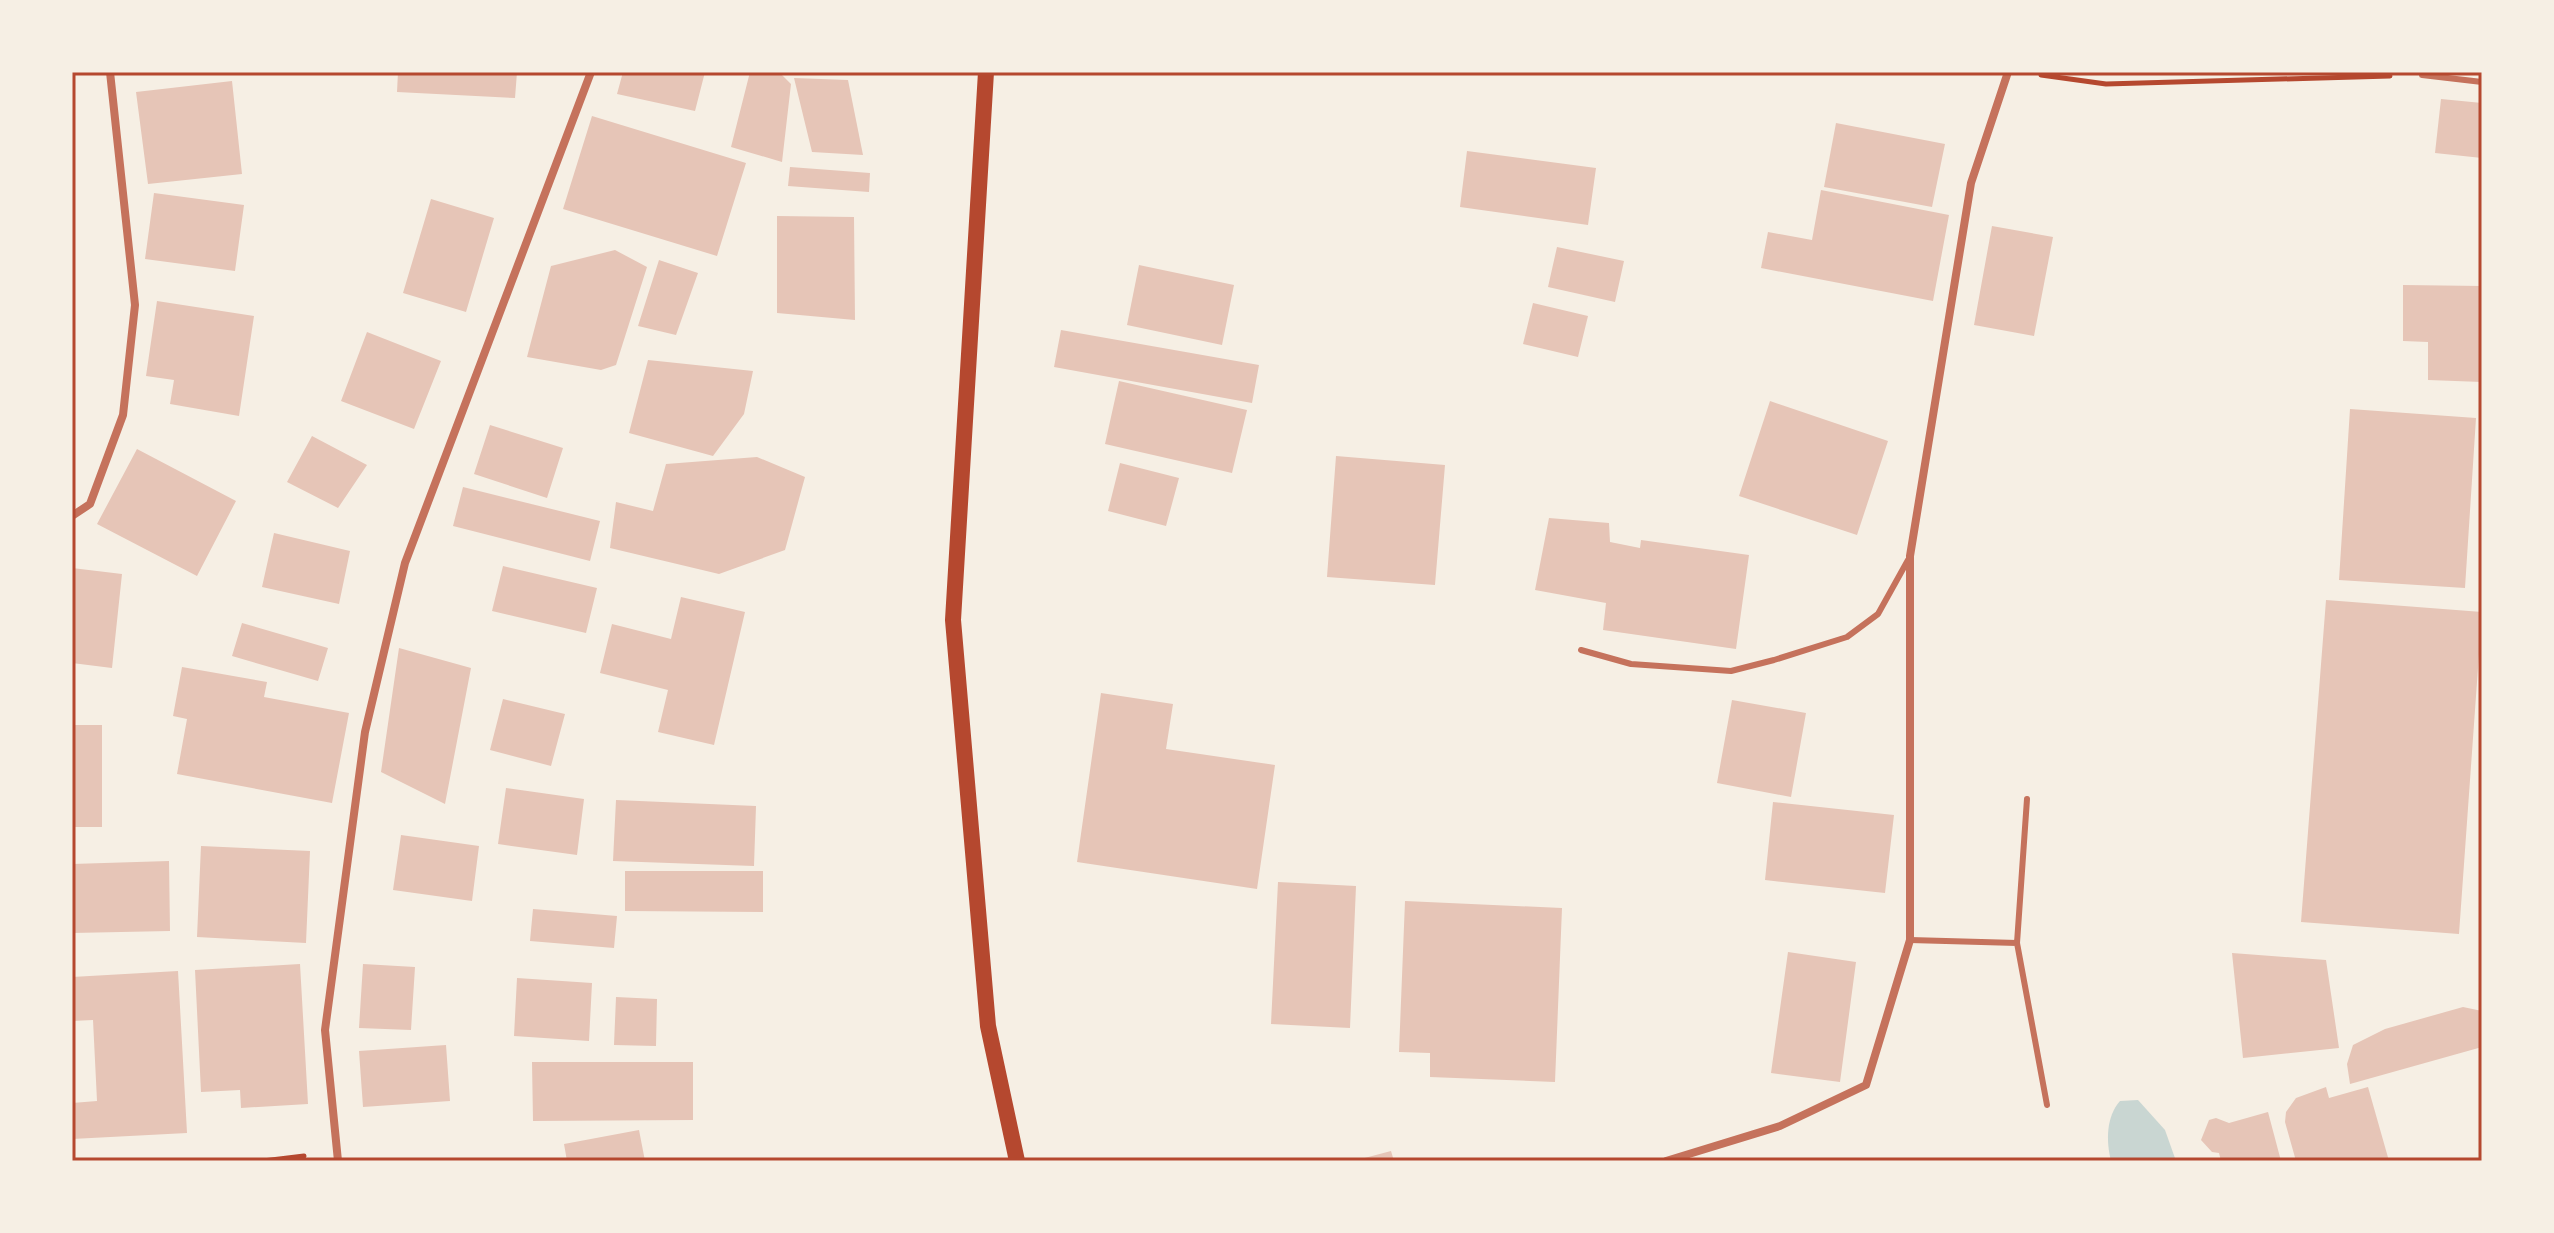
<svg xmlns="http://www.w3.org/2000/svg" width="2554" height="1233" font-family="'Public Sans',sans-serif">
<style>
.water{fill:#c9d6d2}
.building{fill:#e6c5b7}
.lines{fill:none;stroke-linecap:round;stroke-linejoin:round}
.path{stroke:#b5482f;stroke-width:5}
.service{stroke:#c5725c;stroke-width:6}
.minor{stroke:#c5725c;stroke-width:8}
.secondary{stroke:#b5482f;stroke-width:16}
.neatline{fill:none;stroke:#b5482f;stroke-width:3}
</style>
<rect width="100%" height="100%" fill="#f6efe4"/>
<path class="water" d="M 2138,1100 L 2165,1130 L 2176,1161 L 2111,1161 C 2106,1141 2106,1117 2120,1101 Z"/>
<path class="building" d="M 398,72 L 517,72 L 515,98 L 397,92 Z
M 623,72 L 705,72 L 695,111 L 617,94 Z
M 750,72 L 779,72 L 791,84 L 782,162 L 731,147 Z
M 794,78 L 848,80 L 863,155 L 812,152 Z
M 232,81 L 242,174 L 148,184 L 136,92 Z
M 2441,99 L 2482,103 L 2482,158 L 2435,153 Z
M 592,116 L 746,163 L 717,256 L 563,209 Z
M 1836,123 L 1945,144 L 1932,207 L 1824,187 Z
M 1467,151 L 1596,168 L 1588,225 L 1460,207 Z
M 790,167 L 870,173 L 869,192 L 788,186 Z
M 1821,190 L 1949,215 L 1933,301 L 1761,268 L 1768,232 L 1812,240 Z
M 154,193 L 244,205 L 235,271 L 145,259 Z
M 431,199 L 494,218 L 466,312 L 403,293 Z
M 777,216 L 854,217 L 855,320 L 777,313 Z
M 1992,226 L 2053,237 L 2034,336 L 1974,325 Z
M 1557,247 L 1624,261 L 1615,302 L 1548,287 Z
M 615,250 L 647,267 L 616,365 L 601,370 L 527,357 L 551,266 Z
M 659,260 L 698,273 L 676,335 L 638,326 Z
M 1139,265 L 1234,285 L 1222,345 L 1127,325 Z
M 2403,285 L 2482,286 L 2482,382 L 2428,380 L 2428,342 L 2403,341 Z
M 157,301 L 254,316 L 239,416 L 170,404 L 174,380 L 146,376 Z
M 1533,303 L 1588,316 L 1578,357 L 1523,344 Z
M 1061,330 L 1259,365 L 1252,403 L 1054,367 Z
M 367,332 L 441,361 L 414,429 L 341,401 Z
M 648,360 L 753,371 L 744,414 L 713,456 L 629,433 Z
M 1119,381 L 1247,410 L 1232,473 L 1105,444 Z
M 1770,401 L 1888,441 L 1857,535 L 1739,496 Z
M 2350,409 L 2476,418 L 2465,588 L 2339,580 Z
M 490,425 L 563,448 L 547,498 L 474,474 Z
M 312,436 L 367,465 L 338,508 L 287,482 Z
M 137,449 L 236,501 L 197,576 L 97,524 Z
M 1336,456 L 1445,465 L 1435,585 L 1327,577 Z
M 757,457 L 805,477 L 785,550 L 719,574 L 610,548 L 616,502 L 653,511 L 666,464 Z
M 1120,463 L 1179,478 L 1166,526 L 1108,511 Z
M 463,487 L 600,521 L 590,561 L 453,526 Z
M 1549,518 L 1609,523 L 1610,542 L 1640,548 L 1641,540 L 1749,555 L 1736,649 L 1603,630 L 1606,603 L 1535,590 Z
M 274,533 L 350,551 L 339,604 L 262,587 Z
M 503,566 L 597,588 L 586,633 L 492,611 Z
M 72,568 L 122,574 L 112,668 L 72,663 Z
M 681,597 L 745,612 L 714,745 L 658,732 L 668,690 L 600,673 L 612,624 L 671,639 Z
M 2326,600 L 2482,612 L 2459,934 L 2301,922 Z
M 242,623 L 328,648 L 318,681 L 232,656 Z
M 399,648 L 471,668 L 445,804 L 381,772 Z
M 182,667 L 267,682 L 264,697 L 349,713 L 332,803 L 177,774 L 187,719 L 173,716 Z
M 1101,693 L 1173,704 L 1166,749 L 1275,765 L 1257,889 L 1077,862 Z
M 503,699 L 565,714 L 551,766 L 490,750 Z
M 1732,700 L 1806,713 L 1791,797 L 1717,783 Z
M 72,725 L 102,725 L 102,827 L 72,827 Z
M 506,788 L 584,799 L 577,855 L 498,844 Z
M 616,800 L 756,806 L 754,866 L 613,861 Z
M 1773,802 L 1894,815 L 1885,893 L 1765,880 Z
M 401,835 L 479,846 L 472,901 L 393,890 Z
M 201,846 L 310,851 L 306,943 L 197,937 Z
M 169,861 L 170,931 L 72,933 L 72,864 Z
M 625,871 L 763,871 L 763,912 L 625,911 Z
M 1278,882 L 1356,886 L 1350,1028 L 1271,1024 Z
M 1405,901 L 1562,908 L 1555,1082 L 1430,1077 L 1430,1053 L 1399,1052 Z
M 533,909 L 617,916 L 614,948 L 530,941 Z
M 1788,952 L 1856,962 L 1840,1082 L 1771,1073 Z
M 2232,953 L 2326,960 L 2339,1048 L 2243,1058 Z
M 300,964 L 308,1104 L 241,1108 L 240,1090 L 201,1092 L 195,970 Z
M 363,964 L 415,967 L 411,1030 L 359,1028 Z
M 178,971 L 187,1133 L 72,1139 L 72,1103 L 97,1101 L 93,1020 L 72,1021 L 72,977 Z
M 517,978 L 592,983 L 589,1041 L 514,1036 Z
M 616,997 L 657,999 L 656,1046 L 614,1045 Z
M 2463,1007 L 2482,1011 L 2482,1047 L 2350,1084 L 2347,1064 L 2353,1045 L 2385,1029 Z
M 446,1045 L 450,1101 L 363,1107 L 359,1051 Z
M 532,1062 L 693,1062 L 693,1120 L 533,1121 Z
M 2326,1087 L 2329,1098 L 2368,1087 L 2389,1161 L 2296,1161 L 2285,1122 L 2286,1112 L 2296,1098 Z
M 2268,1112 L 2281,1161 L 2221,1161 L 2219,1153 L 2212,1152 L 2201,1140 L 2209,1120 L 2216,1118 L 2229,1123 Z
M 639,1130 L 645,1161 L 567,1161 L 564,1144 Z
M 1391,1151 L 1394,1161 L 1357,1161 L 1357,1160 Z"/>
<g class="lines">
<path class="path" d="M 2041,75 L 2106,84 L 2390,76
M 263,1161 L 304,1156"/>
<path class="service" d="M 2422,75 L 2482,82
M 1581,650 L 1631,664 L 1731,671 L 1774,660 L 1847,637 L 1878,614 L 1908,560
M 2027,799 L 2017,943 L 2047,1105
M 1910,940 L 2017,943"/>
<path class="minor" d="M 72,516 L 90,504 L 123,415 L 135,305 L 110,72
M 338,1161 L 325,1030 L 365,732 L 405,563 L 591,72
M 1666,1161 L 1780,1126 L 1866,1085 L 1910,940 L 1910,556 L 1971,183 L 2008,72"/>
<path class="secondary" d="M 986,72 L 953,620 L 988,1026 L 1017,1161"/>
</g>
<rect width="2554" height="1233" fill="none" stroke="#f6efe4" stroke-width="148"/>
<rect x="74" y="74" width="2406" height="1085" class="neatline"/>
</svg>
